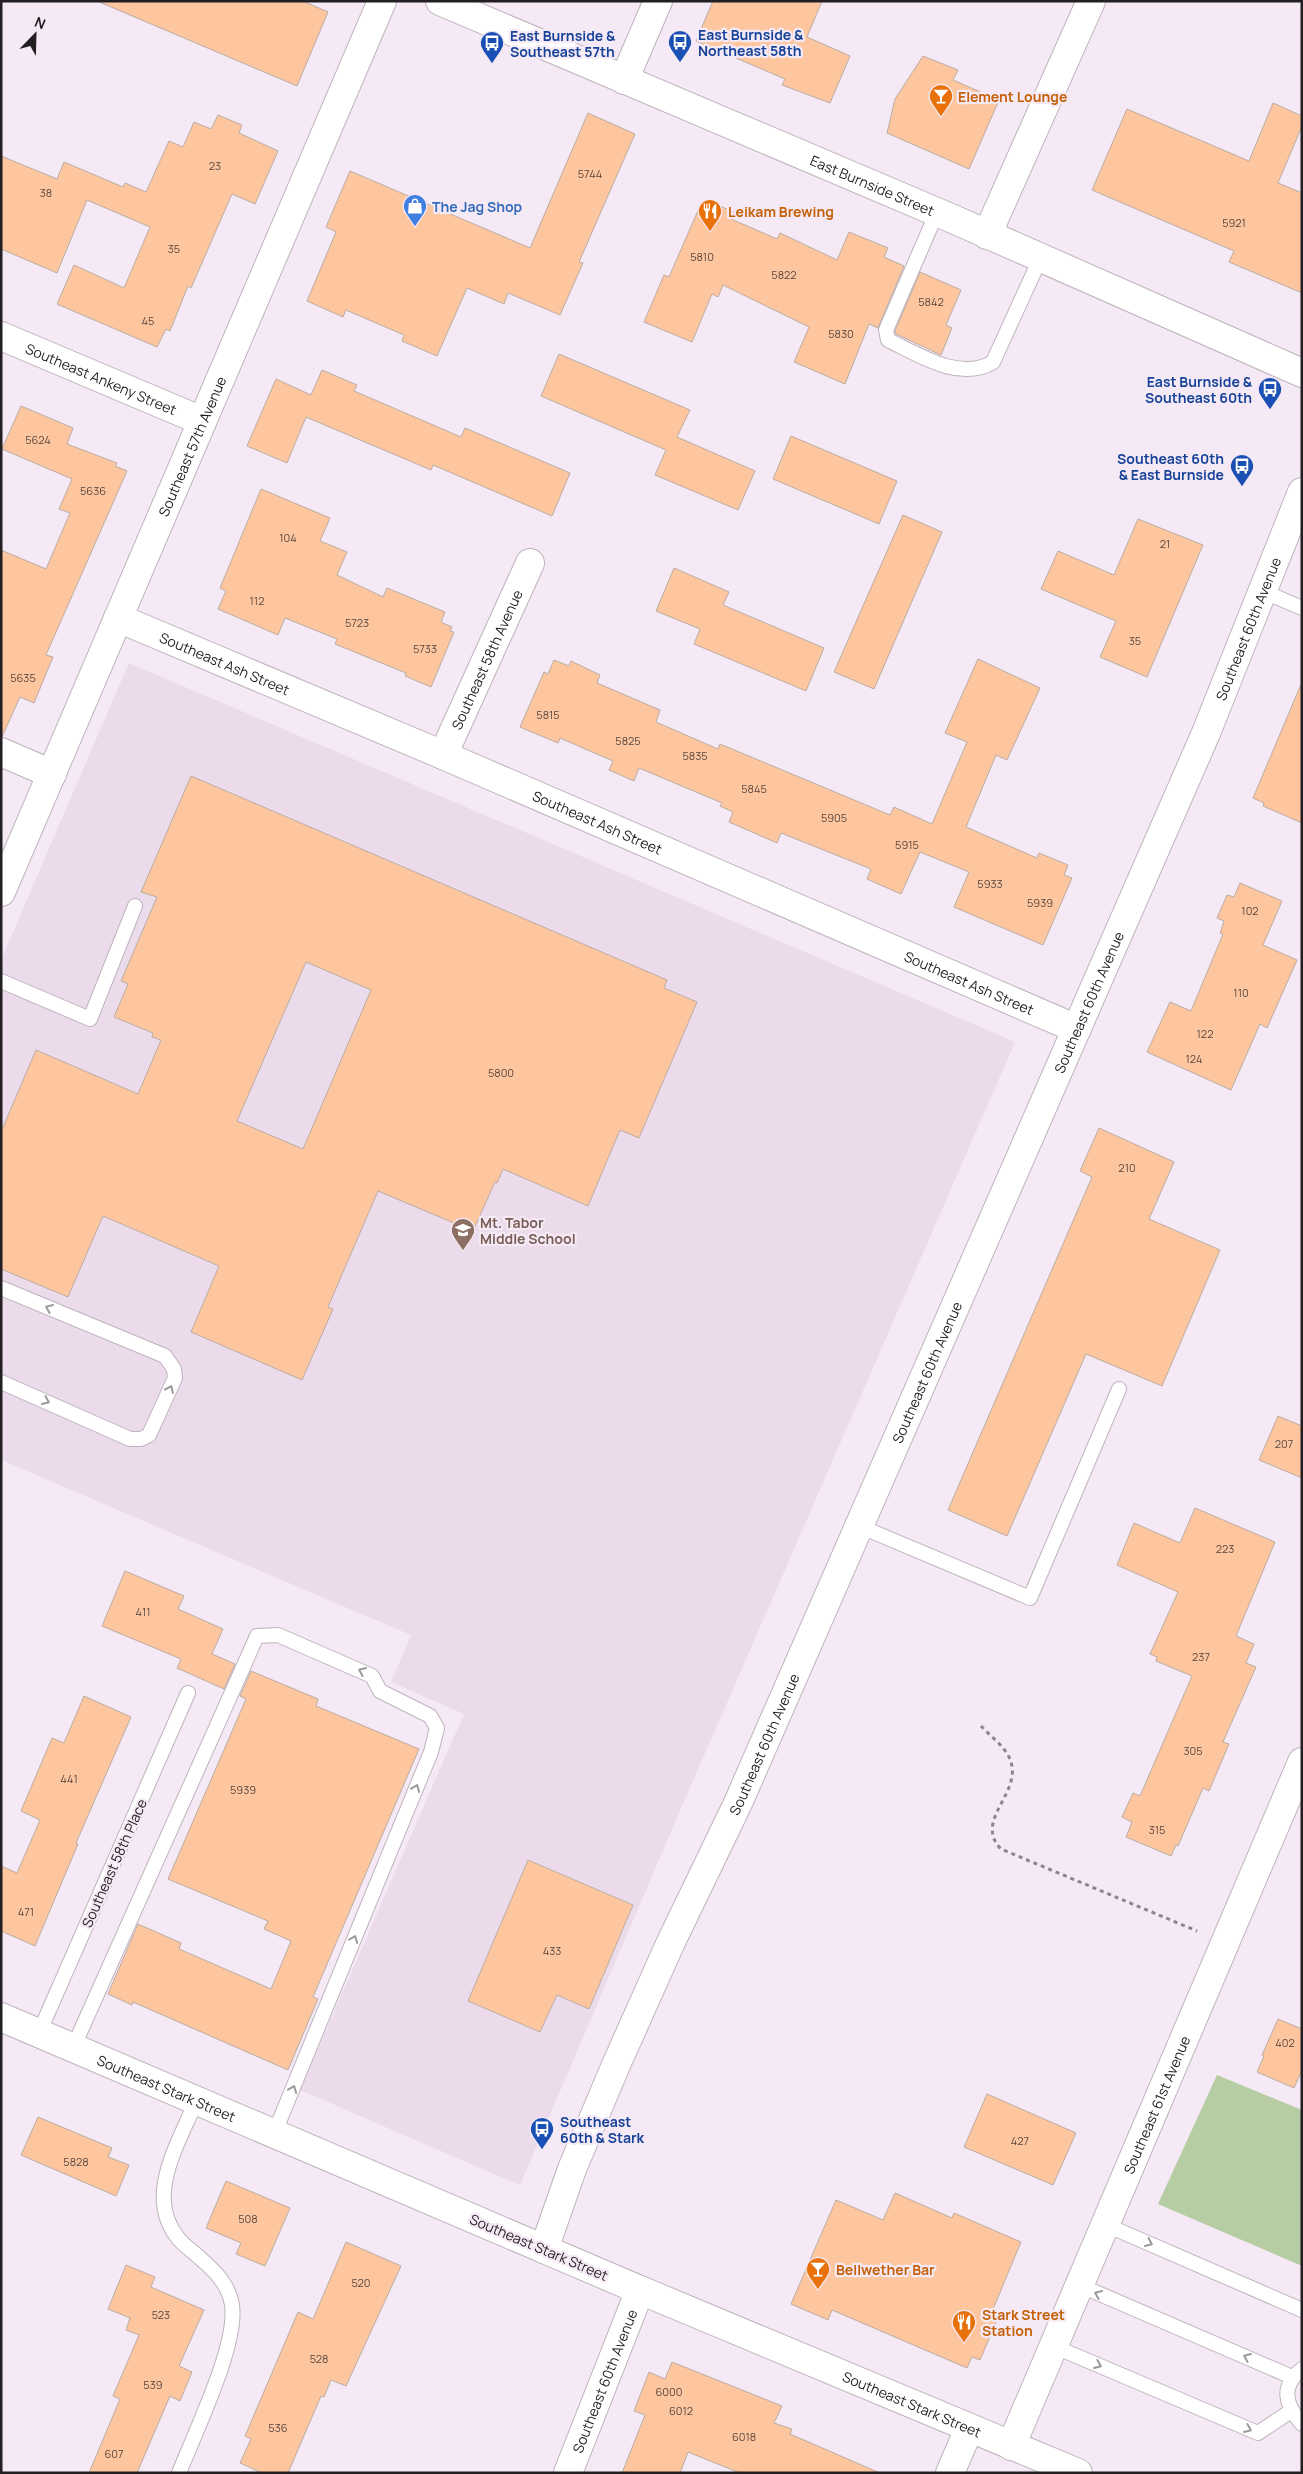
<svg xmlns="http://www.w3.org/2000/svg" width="1303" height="2474" font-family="Manrope,sans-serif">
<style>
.built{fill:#ecdbeb}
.green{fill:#b6cca2}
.building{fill:#fec69e;stroke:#b9ada5;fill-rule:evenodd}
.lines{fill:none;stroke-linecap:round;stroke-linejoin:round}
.service-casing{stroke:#bdb3bd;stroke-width:16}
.minor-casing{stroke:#bdb3bd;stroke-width:30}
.tertiary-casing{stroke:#bdb3bd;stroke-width:30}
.secondary-casing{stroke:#bdb3bd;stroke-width:30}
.path{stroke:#8d858d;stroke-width:3;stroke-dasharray:4 4;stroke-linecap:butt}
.service{stroke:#fff;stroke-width:14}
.minor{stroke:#fff;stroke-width:28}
.tertiary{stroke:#fff;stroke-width:28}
.secondary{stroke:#fff;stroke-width:28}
.oneway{stroke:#9c9a9c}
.labels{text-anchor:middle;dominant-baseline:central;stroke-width:4.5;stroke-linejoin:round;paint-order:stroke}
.number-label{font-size:11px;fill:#594841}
.transit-label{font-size:14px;font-weight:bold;fill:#164399;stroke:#f4e9f4;text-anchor:start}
.food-label{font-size:14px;font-weight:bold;fill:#c56008;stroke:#f4e9f4;text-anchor:start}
.street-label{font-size:14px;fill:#221e22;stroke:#f4e9f4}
.shop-label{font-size:14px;font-weight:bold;fill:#366cbe;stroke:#f4e9f4;text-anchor:start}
.education-label{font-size:14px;font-weight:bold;fill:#785e54;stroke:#f4e9f4;text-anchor:start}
</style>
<rect width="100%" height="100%" fill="#f4e9f4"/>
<path class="built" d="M 129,663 L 1015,1042 L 682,1806 L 520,2185 L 300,2090 L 464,1714 L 391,1682 L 411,1635 L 1,1460 L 1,960 Z"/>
<path class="green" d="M 1217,2075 L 1302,2110 L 1302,2266 L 1158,2204 Z"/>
<path class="building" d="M 97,1 L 303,1 L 328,12 L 297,86 Z
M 713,1 L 822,1 L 807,37 L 850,56 L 830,103 L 782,85 L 785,79 L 696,41 Z
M 923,56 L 958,70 L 953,80 L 999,100 L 969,169 L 887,133 L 895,99 Z
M 1273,103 L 1302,116 L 1302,126 L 1278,183 L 1302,193 L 1302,293 L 1229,262 L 1234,251 L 1092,190 L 1127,109 L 1249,161 Z
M 588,113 L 635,134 L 579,262 L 583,263 L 560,315 L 508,293 L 504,304 L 467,288 L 437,356 L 402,341 L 404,335 L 346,310 L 343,317 L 307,301 L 336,232 L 326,227 L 350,171 L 530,248 Z
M 218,115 L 242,125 L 239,133 L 278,151 L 255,204 L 232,194 L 191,288 L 188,286 L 170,331 L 166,329 L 157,347 L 57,304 L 74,265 L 124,288 L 150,227 L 87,200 L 57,273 L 1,249 L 1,156 L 57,179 L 64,162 L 123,187 L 125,183 L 146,192 L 169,141 L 183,147 L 194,122 L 211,129 Z
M 705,200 L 734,212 L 731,219 L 777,239 L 780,233 L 837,260 L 849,232 L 888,248 L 884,257 L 904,266 L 878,328 L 869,324 L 845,384 L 794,362 L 809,327 L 723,285 L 718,297 L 712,294 L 692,342 L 644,322 L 664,275 L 669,277 L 700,206 L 702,207 Z
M 920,272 L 961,290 L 946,325 L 952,328 L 941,355 L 896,334 L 895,331 Z
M 559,354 L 690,410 L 677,437 L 755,471 L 738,510 L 655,475 L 666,450 L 541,396 Z
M 322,370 L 357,385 L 354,391 L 461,437 L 465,428 L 570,473 L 552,516 L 433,465 L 431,470 L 306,417 L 287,463 L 247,446 L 276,379 L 311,395 Z
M 21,406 L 73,428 L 67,444 L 117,463 L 115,466 L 127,471 L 46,655 L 53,657 L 34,703 L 20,697 L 2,737 L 1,550 L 46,569 L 70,513 L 59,509 L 72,479 L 2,449 Z
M 791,436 L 897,481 L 879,524 L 773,479 Z
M 261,489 L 330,518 L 320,541 L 347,552 L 337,575 L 383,597 L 387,588 L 445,612 L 441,622 L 452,627 L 450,631 L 454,632 L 431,687 L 405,676 L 406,673 L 335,644 L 337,639 L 285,618 L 278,635 L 218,609 L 226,591 L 220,588 Z
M 903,515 L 942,532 L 874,689 L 834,672 Z
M 1138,519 L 1203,545 L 1147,677 L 1100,657 L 1116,621 L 1041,589 L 1058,551 L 1114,575 Z
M 674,568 L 729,592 L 723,605 L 824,648 L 806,691 L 694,644 L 700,629 L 656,611 Z
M 978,659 L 1040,688 L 1007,760 L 996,755 L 966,827 L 1037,858 L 1039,853 L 1068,865 L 1064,875 L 1072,878 L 1043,945 L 954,907 L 969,872 L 920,852 L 901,894 L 867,879 L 871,869 L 781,833 L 777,843 L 729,822 L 733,812 L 720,806 L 722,803 L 639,768 L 634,781 L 609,770 L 613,761 L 560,738 L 558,743 L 520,727 L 544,672 L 548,674 L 554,660 L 569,666 L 571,661 L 600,675 L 597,683 L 660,710 L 656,722 L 718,749 L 720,744 L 890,815 L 894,807 L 932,824 L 967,742 L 945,733 Z
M 1302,682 L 1302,823 L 1263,806 L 1264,803 L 1253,798 Z
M 191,776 L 667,980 L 664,988 L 697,1002 L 639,1138 L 620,1130 L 588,1206 L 503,1169 L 497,1183 L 495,1182 L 473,1231 L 378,1191 L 328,1307 L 333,1309 L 302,1380 L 191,1332 L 219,1266 L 103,1216 L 68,1297 L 1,1269 L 1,1132 L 36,1050 L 138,1094 L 161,1040 L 152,1037 L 153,1033 L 114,1017 L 128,984 L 121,981 L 157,897 L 141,892 ZM 306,962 L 371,990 L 303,1149 L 237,1121 Z
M 1240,883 L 1282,901 L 1263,945 L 1297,960 L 1267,1028 L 1260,1024 L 1231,1090 L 1147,1052 L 1170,1002 L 1191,1011 L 1223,934 L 1220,933 L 1224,921 L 1217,918 L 1227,895 L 1234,897 Z
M 1099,1128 L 1174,1162 L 1149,1219 L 1220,1250 L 1162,1386 L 1086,1354 L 1007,1536 L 948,1510 L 1092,1177 L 1080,1171 Z
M 1278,1416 L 1302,1426 L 1302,1478 L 1259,1460 Z
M 1195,1508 L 1275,1542 L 1236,1636 L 1254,1644 L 1246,1663 L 1256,1667 L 1223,1742 L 1229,1744 L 1209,1791 L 1203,1788 L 1178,1846 L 1176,1845 L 1171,1856 L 1126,1837 L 1132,1822 L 1122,1817 L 1133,1793 L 1140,1796 L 1192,1676 L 1156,1661 L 1157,1657 L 1150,1654 L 1178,1592 L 1117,1565 L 1134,1523 L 1180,1543 Z
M 125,1571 L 184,1596 L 178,1609 L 223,1629 L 212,1654 L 235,1664 L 224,1689 L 177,1668 L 181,1659 L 102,1626 Z
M 251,1671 L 318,1699 L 316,1706 L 419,1749 L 313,1997 L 318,1999 L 288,2070 L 133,2002 L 132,2005 L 108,1994 L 138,1924 L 181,1943 L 179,1949 L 271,1989 L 291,1941 L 264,1929 L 268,1921 L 168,1879 L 246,1699 L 240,1696 Z
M 84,1696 L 131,1717 L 76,1843 L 78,1844 L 35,1946 L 1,1931 L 1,1866 L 17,1873 L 40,1820 L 21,1811 L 52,1738 L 64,1743 Z
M 528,1860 L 633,1905 L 589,2009 L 557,1995 L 540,2032 L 468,2001 Z
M 1278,2019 L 1302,2029 L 1302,2070 L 1294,2088 L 1257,2072 L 1264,2056 L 1262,2055 Z
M 987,2094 L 1076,2133 L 1053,2185 L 964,2147 Z
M 38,2117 L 112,2148 L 108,2157 L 129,2165 L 116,2196 L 21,2155 Z
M 226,2181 L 290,2208 L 265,2266 L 236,2254 L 241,2243 L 206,2228 Z
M 895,2193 L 952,2218 L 954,2213 L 1021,2242 L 991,2314 L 998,2318 L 980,2360 L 972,2357 L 967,2368 L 832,2310 L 828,2320 L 791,2304 L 836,2200 L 883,2220 Z
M 346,2242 L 401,2266 L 346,2386 L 331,2380 L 324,2397 L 321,2396 L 288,2473 L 262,2473 L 240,2463 L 251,2439 L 245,2436 L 298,2312 L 313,2319 Z
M 126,2265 L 155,2277 L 151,2287 L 204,2310 L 179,2366 L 192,2372 L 180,2401 L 170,2396 L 137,2473 L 89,2473 L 120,2399 L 113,2396 L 139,2335 L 126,2330 L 130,2318 L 108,2309 Z
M 672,2362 L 782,2406 L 774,2423 L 792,2429 L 790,2434 L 880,2473 L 740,2473 L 688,2452 L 680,2473 L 622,2473 L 645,2415 L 634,2411 L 649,2372 L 665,2379 Z"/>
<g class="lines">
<g class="service-casing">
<path id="service" d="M 937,212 L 886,330 L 888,340 C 919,355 960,382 993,362 L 1040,259
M 1262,591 L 1302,608
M 1,981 L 90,1019 L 135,906
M 1,1288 L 165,1356 L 174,1369 L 175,1378 L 149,1435 L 141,1439 L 130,1439 L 1,1382
M 859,1526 L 1030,1598 L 1119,1389
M 39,2033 L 188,1693
M 73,2048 L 257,1636 L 278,1635 L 372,1676 L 380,1691 L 430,1716 L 437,1728 L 431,1752 L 274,2134
M 1104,2224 L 1302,2310
M 1079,2285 L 1292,2377
M 1053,2346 L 1258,2433 L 1291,2411
M 1302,2369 C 1280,2386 1285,2405 1302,2424
M 179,2473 C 195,2432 238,2345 232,2305 C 229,2285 215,2271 201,2259 C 194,2252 184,2246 178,2238 C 144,2196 179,2143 196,2101"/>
</g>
<g class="minor-casing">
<g id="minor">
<path d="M 624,80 L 658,1"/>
<path d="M 987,235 L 1091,1"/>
<path id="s1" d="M 1,336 L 202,421"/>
<path id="s2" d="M 118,618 L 443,755 L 1077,1029"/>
<path d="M 1,752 L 52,774"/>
<path id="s3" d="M 443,755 L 530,563"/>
<path id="s4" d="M 1,892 L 382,1"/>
<path id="s5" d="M 1011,2446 L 1302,1762"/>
<path d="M 950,2473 L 969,2429"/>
</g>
</g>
<g class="tertiary-casing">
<g id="tertiary">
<path id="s6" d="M 1,2017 L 544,2249"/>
<path id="s7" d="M 640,2290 L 1078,2473"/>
</g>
</g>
<g class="secondary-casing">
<g id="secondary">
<path id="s8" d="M 440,1 L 953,219 L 1302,373"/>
<path id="s9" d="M 568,2473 L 640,2290 L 544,2249 L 572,2169 L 616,2065 L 670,1944 L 738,1803 L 1206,733 L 1302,492"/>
</g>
</g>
<path class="path" d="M 981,1726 C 989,1735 1004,1746 1009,1757 C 1026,1792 972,1819 1001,1849 L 1197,1931"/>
<use href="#service" class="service"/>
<use href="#minor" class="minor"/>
<use href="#tertiary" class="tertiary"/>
<use href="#secondary" class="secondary"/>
</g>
<defs><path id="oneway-chevron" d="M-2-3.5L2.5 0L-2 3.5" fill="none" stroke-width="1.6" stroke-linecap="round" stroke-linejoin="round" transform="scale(1.25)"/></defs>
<g class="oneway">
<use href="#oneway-chevron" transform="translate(49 1308) rotate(-157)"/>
<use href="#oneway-chevron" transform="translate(170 1389) rotate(-66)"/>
<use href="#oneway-chevron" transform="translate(46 1401) rotate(24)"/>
<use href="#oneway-chevron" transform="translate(362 1671) rotate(-156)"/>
<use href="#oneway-chevron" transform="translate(416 1788) rotate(-68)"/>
<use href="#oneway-chevron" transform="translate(354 1939) rotate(-68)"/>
<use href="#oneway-chevron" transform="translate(293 2089) rotate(-68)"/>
<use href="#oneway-chevron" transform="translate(1149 2243) rotate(24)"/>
<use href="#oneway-chevron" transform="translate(1098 2294) rotate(-157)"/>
<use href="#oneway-chevron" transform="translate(1247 2357) rotate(-157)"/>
<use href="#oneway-chevron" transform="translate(1098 2365) rotate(23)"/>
<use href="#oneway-chevron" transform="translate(1248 2429) rotate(23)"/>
</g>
<defs>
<g id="bus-pin" transform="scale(1.25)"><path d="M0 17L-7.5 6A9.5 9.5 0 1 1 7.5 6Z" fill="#1a4fb4" stroke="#f4e9f4"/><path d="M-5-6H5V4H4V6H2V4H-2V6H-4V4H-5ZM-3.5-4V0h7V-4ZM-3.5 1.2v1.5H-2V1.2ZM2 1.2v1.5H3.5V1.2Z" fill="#fff"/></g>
<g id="bar-pin" transform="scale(1.25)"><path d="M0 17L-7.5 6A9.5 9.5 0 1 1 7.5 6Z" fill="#e8710a" stroke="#f4e9f4"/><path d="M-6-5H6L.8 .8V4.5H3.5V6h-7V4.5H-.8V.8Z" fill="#fff"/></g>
<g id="shop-pin" transform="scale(1.25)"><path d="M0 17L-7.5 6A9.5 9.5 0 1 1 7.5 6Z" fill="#3f7fe0" stroke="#f4e9f4"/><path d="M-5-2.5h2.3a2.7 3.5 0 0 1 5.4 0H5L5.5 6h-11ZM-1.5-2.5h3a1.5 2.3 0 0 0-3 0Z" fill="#fff"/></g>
<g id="restaurant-pin" transform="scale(1.25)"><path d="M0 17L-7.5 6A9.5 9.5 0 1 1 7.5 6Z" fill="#e8710a" stroke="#f4e9f4"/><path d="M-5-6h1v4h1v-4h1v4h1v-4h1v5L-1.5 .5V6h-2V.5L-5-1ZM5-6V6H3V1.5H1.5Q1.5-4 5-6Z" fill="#fff"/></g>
<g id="school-pin" transform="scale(1.25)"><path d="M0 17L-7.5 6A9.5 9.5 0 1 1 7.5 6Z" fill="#8d6e63" stroke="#f4e9f4"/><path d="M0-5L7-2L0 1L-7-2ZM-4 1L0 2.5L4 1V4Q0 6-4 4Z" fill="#fff"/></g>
</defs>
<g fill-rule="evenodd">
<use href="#bus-pin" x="680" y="42"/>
<use href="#bus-pin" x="492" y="43"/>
<use href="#bar-pin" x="941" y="96"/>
<use href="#shop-pin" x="415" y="206"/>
<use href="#restaurant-pin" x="710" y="211"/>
<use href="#bus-pin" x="1270" y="389"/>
<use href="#bus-pin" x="1242" y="466"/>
<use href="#school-pin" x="463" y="1230"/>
<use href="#bus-pin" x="542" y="2129"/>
<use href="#bar-pin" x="818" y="2269"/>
<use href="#restaurant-pin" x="964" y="2322"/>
</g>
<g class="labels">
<g class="number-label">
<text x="215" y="165">23</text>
<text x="590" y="173">5744</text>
<text x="46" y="192">38</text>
<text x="1234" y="222">5921</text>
<text x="174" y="248">35</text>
<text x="702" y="256">5810</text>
<text x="784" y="274">5822</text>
<text x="931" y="301">5842</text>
<text x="148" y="320">45</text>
<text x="841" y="333">5830</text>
<text x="38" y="439">5624</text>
<text x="93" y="490">5636</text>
<text x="288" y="537">104</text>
<text x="1165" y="543">21</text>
<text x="257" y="600">112</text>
<text x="357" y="622">5723</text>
<text x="1135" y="640">35</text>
<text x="425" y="648">5733</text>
<text x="23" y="677">5635</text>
<text x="548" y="714">5815</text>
<text x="628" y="740">5825</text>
<text x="695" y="755">5835</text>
<text x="754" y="788">5845</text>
<text x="834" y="817">5905</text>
<text x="907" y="844">5915</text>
<text x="990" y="883">5933</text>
<text x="1040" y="902">5939</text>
<text x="1250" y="910">102</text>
<text x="1241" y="992">110</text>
<text x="1205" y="1033">122</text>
<text x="1194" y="1058">124</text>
<text x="501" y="1072">5800</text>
<text x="1127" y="1167">210</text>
<text x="1284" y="1443">207</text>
<text x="1225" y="1548">223</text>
<text x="143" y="1611">411</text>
<text x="1201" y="1656">237</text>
<text x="1193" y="1750">305</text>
<text x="69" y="1778">441</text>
<text x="243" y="1789">5939</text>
<text x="1157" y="1829">315</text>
<text x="26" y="1911">471</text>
<text x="552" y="1950">433</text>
<text x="1285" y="2042">402</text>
<text x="1020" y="2140">427</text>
<text x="76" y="2161">5828</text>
<text x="248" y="2218">508</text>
<text x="361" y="2282">520</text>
<text x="161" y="2314">523</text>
<text x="319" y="2358">528</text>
<text x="153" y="2384">539</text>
<text x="669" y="2391">6000</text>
<text x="681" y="2410">6012</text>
<text x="278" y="2427">536</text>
<text x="744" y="2436">6018</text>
<text x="114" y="2453">607</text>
</g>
<g class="transit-label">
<text x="698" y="34">East Burnside &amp;<tspan x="698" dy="16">Northeast 58th</tspan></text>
<text x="510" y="35">East Burnside &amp;<tspan x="510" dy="16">Southeast 57th</tspan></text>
<text x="1252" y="381" text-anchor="end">East Burnside &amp;<tspan x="1252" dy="16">Southeast 60th</tspan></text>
<text x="1224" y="458" text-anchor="end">Southeast 60th<tspan x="1224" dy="16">&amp; East Burnside</tspan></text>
<text x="560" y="2121">Southeast<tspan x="560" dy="16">60th &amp; Stark</tspan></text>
</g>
<g class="food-label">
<text x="958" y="96">Element Lounge</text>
<text x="728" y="211">Leikam Brewing</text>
<text x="836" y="2269">Bellwether Bar</text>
<text x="982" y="2314">Stark Street<tspan x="982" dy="16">Station</tspan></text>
</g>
<g class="street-label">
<text stroke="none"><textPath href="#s8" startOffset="470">East Burnside Street</textPath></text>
<text stroke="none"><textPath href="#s1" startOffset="109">Southeast Ankeny Street</textPath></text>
<text stroke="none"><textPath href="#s4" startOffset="485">Southeast 57th Avenue</textPath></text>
<text stroke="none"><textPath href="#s9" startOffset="2068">Southeast 60th Avenue</textPath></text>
<text stroke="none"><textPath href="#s3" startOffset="105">Southeast 58th Avenue</textPath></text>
<text stroke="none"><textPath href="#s2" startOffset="116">Southeast Ash Street</textPath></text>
<text stroke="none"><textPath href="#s2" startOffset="521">Southeast Ash Street</textPath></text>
<text stroke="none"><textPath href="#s2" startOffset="926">Southeast Ash Street</textPath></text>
<text stroke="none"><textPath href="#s9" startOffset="1662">Southeast 60th Avenue</textPath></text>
<text stroke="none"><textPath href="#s9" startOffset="1258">Southeast 60th Avenue</textPath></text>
<text stroke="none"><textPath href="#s9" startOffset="852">Southeast 60th Avenue</textPath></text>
<text transform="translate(114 1863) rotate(-66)">Southeast 58th Place</text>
<text stroke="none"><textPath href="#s6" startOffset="180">Southeast Stark Street</textPath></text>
<text stroke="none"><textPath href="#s5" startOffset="371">Southeast 61st Avenue</textPath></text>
<text transform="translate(539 2247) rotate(23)">Southeast Stark Street</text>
<text stroke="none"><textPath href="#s9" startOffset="99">Southeast 60th Avenue</textPath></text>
<text stroke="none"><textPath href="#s7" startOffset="295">Southeast Stark Street</textPath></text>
</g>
<g class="shop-label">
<text x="432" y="206">The Jag Shop</text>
</g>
<g class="education-label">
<text x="480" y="1222">Mt. Tabor<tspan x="480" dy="16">Middle School</tspan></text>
</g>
</g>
<rect width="1303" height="2474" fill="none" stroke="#221e22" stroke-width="5"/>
<g transform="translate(35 35) rotate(23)" stroke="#f4e9f4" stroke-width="4" paint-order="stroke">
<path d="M0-4L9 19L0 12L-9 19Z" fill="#221e22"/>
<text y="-8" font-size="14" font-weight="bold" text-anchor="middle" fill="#221e22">N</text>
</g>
</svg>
